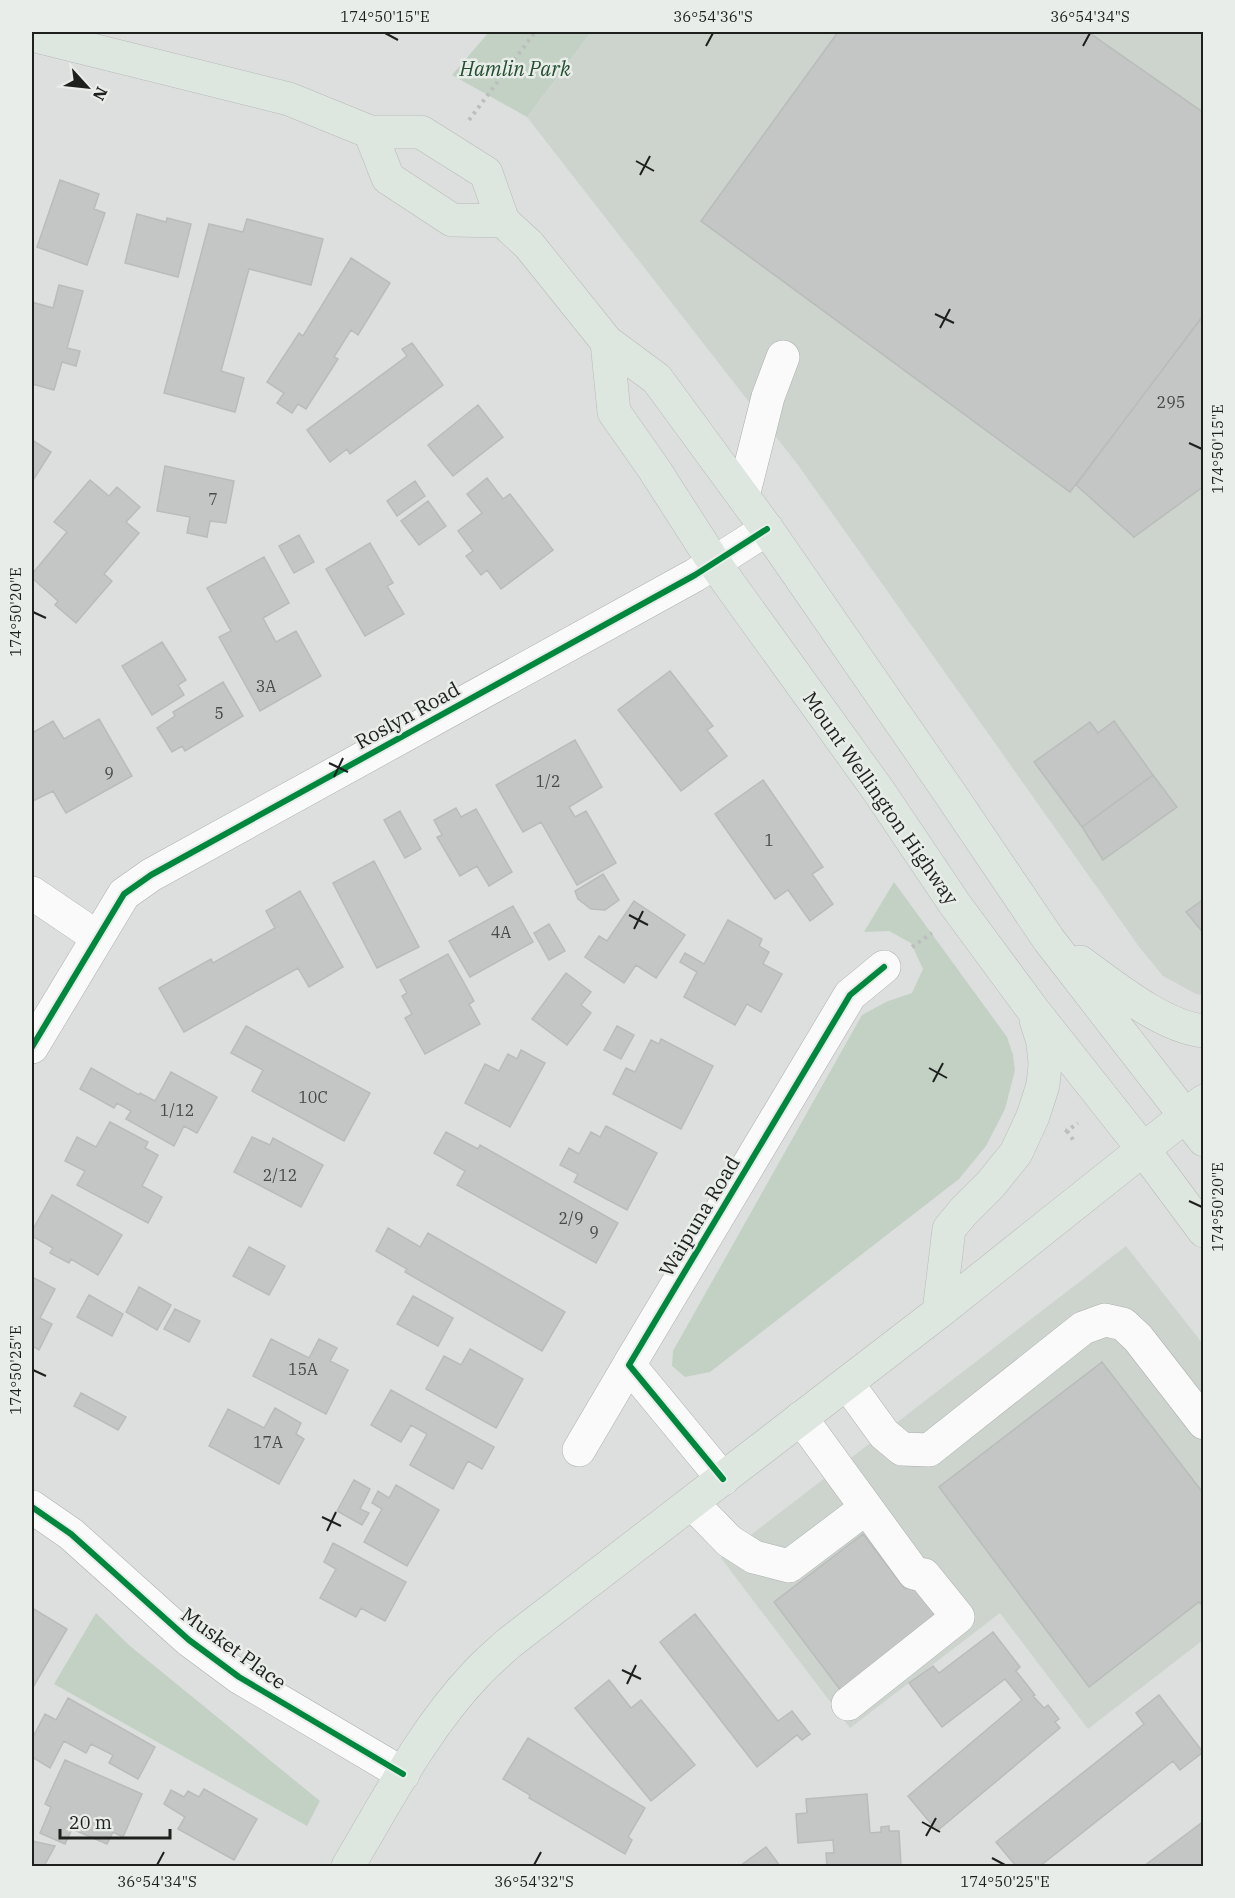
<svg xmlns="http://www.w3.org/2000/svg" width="1235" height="1898" font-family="'IBM Plex Serif',serif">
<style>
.built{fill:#cdd4ce}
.green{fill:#c3d1c5}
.building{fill:#c4c6c5;stroke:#b9bcba;stroke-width:1.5}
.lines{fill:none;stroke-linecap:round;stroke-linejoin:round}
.minor-casing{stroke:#acafad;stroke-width:34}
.major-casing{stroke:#b9bbb9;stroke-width:34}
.path{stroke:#bcbebd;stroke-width:4;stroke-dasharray:3 4.5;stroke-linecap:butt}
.minor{stroke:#fafafa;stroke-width:33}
.major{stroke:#dee6e0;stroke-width:33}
.cycleway-casing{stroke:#e9ede9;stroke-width:10}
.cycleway{stroke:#00873e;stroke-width:6}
.ticks{fill:none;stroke:#1e201e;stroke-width:2}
.labels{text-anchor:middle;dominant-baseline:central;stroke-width:5;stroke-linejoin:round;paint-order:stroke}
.number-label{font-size:16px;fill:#484a48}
.park-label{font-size:20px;font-style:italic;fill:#234e30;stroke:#e9ede9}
.street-label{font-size:20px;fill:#1e201e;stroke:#e9ede9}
.neatline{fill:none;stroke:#1e201e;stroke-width:2}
.ticks-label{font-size:15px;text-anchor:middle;fill:#1e201e}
</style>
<rect width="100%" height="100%" fill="#dcdfdd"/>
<path class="built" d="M 591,32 L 1203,32 L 1203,995 L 1196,994 L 1163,976 L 1140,948 L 798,465 L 527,117 Z
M 1126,1246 L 1203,1344 L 1203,1640 L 1088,1729 L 1000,1613 L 850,1728 L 721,1558 Z"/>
<path class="green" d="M 489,32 L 591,32 L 527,117 L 452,75 Z
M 894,882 L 1007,1037 L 1013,1055 L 1015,1070 L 1005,1109 L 986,1146 L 959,1179 L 710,1372 L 685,1377 L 672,1366 L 673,1351 L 862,1015 L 888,1001 L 912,993 L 923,969 L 911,943 L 889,931 L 864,932 Z
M 96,1613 L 130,1646 L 320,1801 L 307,1826 L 54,1684 Z"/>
<path class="building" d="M 838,32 L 1088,32 L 1204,113 L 1204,315 L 1070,492 L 701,221 Z
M 60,180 L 99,194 L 94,209 L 105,213 L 87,265 L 37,247 Z
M 137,214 L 166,222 L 167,218 L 191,224 L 178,277 L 125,263 Z
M 247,219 L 323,239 L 311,285 L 249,269 L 221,371 L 244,378 L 235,412 L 164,393 L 209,224 L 243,232 Z
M 351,258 L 390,283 L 358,335 L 351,330 L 334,357 L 338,359 L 306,409 L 298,404 L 292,413 L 277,403 L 284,393 L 267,382 L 299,333 L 303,336 Z
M 59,285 L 83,291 L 67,348 L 80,351 L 76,366 L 62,362 L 54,390 L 32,384 L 32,302 L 53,308 Z
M 1201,318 L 1204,320 L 1204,486 L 1134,537 L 1076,485 Z
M 412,343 L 443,385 L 350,454 L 347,449 L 330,462 L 307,430 L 407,356 L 402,349 Z
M 478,405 L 503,437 L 453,476 L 428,445 Z
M 32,440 L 51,452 L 32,482 Z
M 165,466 L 234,481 L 226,523 L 210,521 L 207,537 L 187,533 L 190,517 L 157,511 Z
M 487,478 L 503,499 L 510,494 L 553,550 L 501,589 L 487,570 L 481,575 L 466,556 L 473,551 L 458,531 L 482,513 L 467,494 Z
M 90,480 L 109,496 L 117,487 L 140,507 L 126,522 L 139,533 L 104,574 L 112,581 L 76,623 L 55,605 L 58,601 L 32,578 L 32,574 L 67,532 L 54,522 Z
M 415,481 L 425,496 L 397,516 L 387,501 Z
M 428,501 L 446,526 L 419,545 L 401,521 Z
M 299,535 L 314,562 L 294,573 L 279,546 Z
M 370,543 L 393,583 L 387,586 L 404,614 L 365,636 L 326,569 Z
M 264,557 L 289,603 L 263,618 L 276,642 L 296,631 L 321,676 L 260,711 L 219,637 L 231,631 L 207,588 Z
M 162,642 L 186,680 L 178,685 L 184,695 L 152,715 L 122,666 Z
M 670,671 L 713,726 L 707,730 L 727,756 L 681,791 L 618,710 Z
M 223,682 L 243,716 L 185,751 L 182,746 L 172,752 L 157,728 L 175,716 L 173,712 Z
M 99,719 L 132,776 L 66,813 L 53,791 L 33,801 L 32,798 L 32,733 L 53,721 L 64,739 Z
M 1114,721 L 1153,775 L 1082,827 L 1034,762 L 1090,722 L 1098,733 Z
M 575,740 L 602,787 L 569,807 L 575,817 L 586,811 L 616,863 L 577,885 L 541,822 L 523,832 L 496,785 Z
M 1153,775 L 1177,807 L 1103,860 L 1082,827 Z
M 763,780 L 823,867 L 812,874 L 833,904 L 810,921 L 788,890 L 775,899 L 715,814 Z
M 456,808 L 461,817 L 476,809 L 512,872 L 489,886 L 477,866 L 460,876 L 437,837 L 442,835 L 434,820 Z
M 400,811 L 421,849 L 405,858 L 384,820 Z
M 374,861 L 419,947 L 377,968 L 333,883 Z
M 603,874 L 619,900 L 605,910 L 591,909 L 578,899 L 575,891 Z
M 300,891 L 343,967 L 309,987 L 298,968 L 184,1032 L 159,988 L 211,959 L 213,963 L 275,928 L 266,911 Z
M 1204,899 L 1204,934 L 1186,912 Z
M 634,901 L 685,935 L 656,978 L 636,965 L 624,983 L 585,957 L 599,936 L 607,941 Z
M 513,906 L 533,942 L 470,977 L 449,941 Z
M 728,920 L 762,939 L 759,946 L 769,952 L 763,964 L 782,974 L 761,1012 L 747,1004 L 735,1025 L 684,997 L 697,972 L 680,962 L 685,953 L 704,964 Z
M 549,924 L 565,951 L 549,960 L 534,933 Z
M 448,954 L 474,1001 L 469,1004 L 480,1024 L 425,1054 L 405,1018 L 412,1014 L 402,996 L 407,993 L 400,980 Z
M 566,973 L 591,992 L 581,1005 L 591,1013 L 567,1045 L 532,1019 Z
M 246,1026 L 370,1093 L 344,1141 L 252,1091 L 263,1070 L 231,1053 Z
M 617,1026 L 634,1035 L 621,1059 L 604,1050 Z
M 661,1039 L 713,1066 L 681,1129 L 613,1094 L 626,1068 L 635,1072 L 651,1040 L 659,1044 Z
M 521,1050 L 545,1063 L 510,1127 L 465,1103 L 485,1064 L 499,1071 L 508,1054 L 517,1059 Z
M 91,1068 L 139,1095 L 140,1093 L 155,1101 L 171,1072 L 217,1097 L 197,1133 L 184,1126 L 174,1146 L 126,1119 L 131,1111 L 117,1103 L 114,1108 L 80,1089 Z
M 110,1122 L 148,1142 L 145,1148 L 158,1155 L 142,1186 L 162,1197 L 148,1223 L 77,1185 L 85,1171 L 65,1161 L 77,1137 L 96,1147 Z
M 606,1126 L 657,1153 L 627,1210 L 574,1182 L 578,1174 L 560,1165 L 569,1148 L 579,1154 L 591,1132 L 600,1137 Z
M 446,1132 L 478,1149 L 480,1145 L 618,1223 L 596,1263 L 457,1185 L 465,1171 L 434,1153 Z
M 252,1137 L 270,1145 L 273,1138 L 323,1165 L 301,1207 L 234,1172 Z
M 52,1195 L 122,1235 L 98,1275 L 71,1259 L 69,1263 L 50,1253 L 53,1248 L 32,1236 L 32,1231 Z
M 388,1228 L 420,1247 L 428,1233 L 565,1312 L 542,1351 L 405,1272 L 407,1269 L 376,1251 Z
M 249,1247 L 285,1266 L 269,1295 L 233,1276 Z
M 32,1277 L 55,1289 L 40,1318 L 52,1324 L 39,1350 L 32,1346 Z
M 139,1287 L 171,1305 L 157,1330 L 126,1312 Z
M 89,1295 L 123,1314 L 112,1336 L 77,1317 Z
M 413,1296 L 453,1318 L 438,1346 L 397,1324 Z
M 175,1309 L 200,1321 L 189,1342 L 164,1329 Z
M 271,1339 L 309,1358 L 319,1339 L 337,1348 L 330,1361 L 348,1370 L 326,1414 L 253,1376 Z
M 470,1349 L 523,1379 L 496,1428 L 426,1389 L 444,1356 L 461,1365 Z
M 1102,1362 L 1204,1494 L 1204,1607 L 1199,1602 L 1089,1687 L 939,1487 Z
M 391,1390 L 494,1447 L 482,1469 L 468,1461 L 453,1489 L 410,1465 L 427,1434 L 411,1425 L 401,1442 L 371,1425 Z
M 81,1393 L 126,1417 L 118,1430 L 74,1406 Z
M 275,1408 L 301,1423 L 296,1434 L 304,1439 L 279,1484 L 209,1446 L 228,1409 L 264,1428 Z
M 354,1480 L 370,1489 L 360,1509 L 369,1513 L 362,1525 L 337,1511 Z
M 396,1485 L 439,1510 L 407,1566 L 364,1542 L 382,1509 L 372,1503 L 378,1491 L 389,1498 Z
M 863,1534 L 905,1589 L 919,1579 L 945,1613 L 841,1691 L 774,1602 Z
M 333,1543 L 406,1582 L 385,1621 L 361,1608 L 356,1617 L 320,1598 L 336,1569 L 324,1562 Z
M 32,1608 L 67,1629 L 32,1689 Z
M 695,1614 L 778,1721 L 792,1711 L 810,1734 L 802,1740 L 797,1735 L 757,1767 L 660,1642 Z
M 993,1632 L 1020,1667 L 1016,1671 L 1035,1695 L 1033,1696 L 1044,1708 L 1048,1705 L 1059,1719 L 1055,1722 L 1060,1728 L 937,1831 L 908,1796 L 1022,1700 L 1005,1679 L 942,1727 L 909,1683 L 933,1666 L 939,1673 Z
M 609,1680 L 631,1708 L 641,1700 L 695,1765 L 651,1801 L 575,1708 Z
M 1159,1695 L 1203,1752 L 1180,1770 L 1173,1761 L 1040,1866 L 1016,1866 L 996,1842 L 1144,1724 L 1136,1713 Z
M 68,1698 L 155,1747 L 138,1779 L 109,1763 L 113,1755 L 91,1744 L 86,1753 L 64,1741 L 50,1768 L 32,1757 L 32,1739 L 45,1714 L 56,1720 Z
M 528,1738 L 645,1808 L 628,1837 L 632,1840 L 625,1854 L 529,1798 L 530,1795 L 503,1779 Z
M 65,1760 L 142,1794 L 123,1837 L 113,1832 L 107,1844 L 72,1829 L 65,1844 L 40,1833 L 51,1807 L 45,1804 Z
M 204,1789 L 257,1819 L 234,1860 L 178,1829 L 185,1817 L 164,1804 L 171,1790 L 184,1797 L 188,1791 L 199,1797 Z
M 867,1794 L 870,1833 L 881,1832 L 881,1827 L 889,1826 L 889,1831 L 899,1831 L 901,1866 L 827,1866 L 826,1853 L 834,1853 L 833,1840 L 798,1843 L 796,1814 L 807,1813 L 806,1799 Z
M 1204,1821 L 1204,1866 L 1144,1866 Z
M 32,1841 L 55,1846 L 44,1866 L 32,1866 Z
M 766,1847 L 780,1866 L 740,1866 Z"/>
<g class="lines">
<g class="minor-casing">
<path id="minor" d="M 743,496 L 768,397 L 783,357
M 32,893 L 97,937
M 32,1047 L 124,894 L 151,875 L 695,575 L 767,529
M 847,1383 L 884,1434 L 902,1449 L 929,1450 L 1083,1328 L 1105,1320 L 1123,1324 L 1138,1338 L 1204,1423
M 801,1418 L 914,1573 L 924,1575 L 958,1617 L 848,1704
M 579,1450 L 629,1365
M 723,1479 L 629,1365 L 850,995 L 884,967
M 692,1503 L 729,1541 L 754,1557 L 789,1566 L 866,1508
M 32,1507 L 71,1534 L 189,1640 L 239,1677 L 403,1774"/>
</g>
<g class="major-casing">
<path id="major" d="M 32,35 L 289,99 L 370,132 L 421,132 L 486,173 L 503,221 L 529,245 L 607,342 L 657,379 L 767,529 L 949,792 L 1049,940 L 1204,1140
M 370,132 L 388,178 L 452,220 L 503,221
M 607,342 L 614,412 L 654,469 L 715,564 L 878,790 L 954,903 L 1033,1010 L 1143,1149 L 1204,1231
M 1080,962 C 1113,986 1163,1027 1204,1031
M 939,1312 L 949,1229 L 963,1212 L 990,1185 L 1016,1153 L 1033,1116 L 1043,1085 L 1045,1064 L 1043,1042 L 1036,1020
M 348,1866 C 387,1801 423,1730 476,1674 C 486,1663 498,1653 509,1643 L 939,1312 L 1204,1101"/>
</g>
<path class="path" d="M 469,120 L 535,32
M 912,947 L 932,933
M 1065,1130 L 1067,1131 L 1078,1123
M 1067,1131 L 1074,1141"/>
<use href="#minor" class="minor"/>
<use href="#major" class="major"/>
<g class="cycleway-casing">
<path id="cycleway" d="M 32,1047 L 124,894 L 151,875 L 695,575 L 767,529
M 723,1479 L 629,1365 L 850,995 L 884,967
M 32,1507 L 71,1534 L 189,1640 L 239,1677 L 403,1774"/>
</g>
<use href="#cycleway" class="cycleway"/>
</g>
<path class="ticks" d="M 385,33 L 398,40M 706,46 L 713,33M 1083,46 L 1090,33M 636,161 L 654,171M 640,175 L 650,156M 935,314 L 954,323M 940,328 L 950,309M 1189,443 L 1202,449M 33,612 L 46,618M 329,763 L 348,772M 334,777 L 343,758M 629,915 L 648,925M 634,929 L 643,911M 929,1068 L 947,1078M 933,1082 L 943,1063M 1189,1201 L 1202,1207M 33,1370 L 46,1376M 322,1517 L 341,1526M 327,1531 L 336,1512M 622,1670 L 641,1679M 627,1684 L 636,1665M 922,1822 L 940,1832M 926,1836 L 936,1818M 992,1858 L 1005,1865M 157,1865 L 164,1852M 534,1865 L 541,1852"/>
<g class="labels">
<g class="number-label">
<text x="1171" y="402">295</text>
<text x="213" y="499">7</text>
<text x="266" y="686">3A</text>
<text x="219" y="713">5</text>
<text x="109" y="773">9</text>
<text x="548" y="781">1/2</text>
<text x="769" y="840">1</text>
<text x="501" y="932">4A</text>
<text x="313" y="1097">10C</text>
<text x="177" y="1110">1/12</text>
<text x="280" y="1175">2/12</text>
<text x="571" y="1218">2/9</text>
<text x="594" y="1232">9</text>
<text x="303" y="1369">15A</text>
<text x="268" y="1442">17A</text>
</g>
<g class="park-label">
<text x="515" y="68">Hamlin Park</text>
</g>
<g class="street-label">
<text transform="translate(407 715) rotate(-29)">Roslyn Road</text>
<text transform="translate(881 798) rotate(55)">Mount Wellington Highway</text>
<text transform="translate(699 1216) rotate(-59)">Waipuna Road</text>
<text transform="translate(234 1648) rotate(36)">Musket Place</text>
</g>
</g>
<rect width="1235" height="1898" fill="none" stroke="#e9ede9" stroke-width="66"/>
<g transform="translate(87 87) rotate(117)" stroke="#e9ede9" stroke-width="4.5" paint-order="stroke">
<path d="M0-4.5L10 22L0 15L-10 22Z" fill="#1e201e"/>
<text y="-9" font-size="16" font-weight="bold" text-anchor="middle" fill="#1e201e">N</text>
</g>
<path d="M60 1829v9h110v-9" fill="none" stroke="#1e201e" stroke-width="3"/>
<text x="69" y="1829" font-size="18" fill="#1e201e" stroke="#e9ede9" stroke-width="4.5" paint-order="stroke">20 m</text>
<rect x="33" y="33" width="1169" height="1832" class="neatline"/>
<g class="ticks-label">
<text x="385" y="22">174°50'15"E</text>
<text x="713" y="22">36°54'36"S</text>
<text x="1090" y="22">36°54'34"S</text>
<text transform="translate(1218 449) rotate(-90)" y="5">174°50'15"E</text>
<text transform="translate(16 612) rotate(-90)" y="5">174°50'20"E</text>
<text transform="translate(1218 1207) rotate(-90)" y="5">174°50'20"E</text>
<text transform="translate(16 1370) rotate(-90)" y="5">174°50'25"E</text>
<text x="157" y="1887">36°54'34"S</text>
<text x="534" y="1887">36°54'32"S</text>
<text x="1005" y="1887">174°50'25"E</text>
</g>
</svg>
